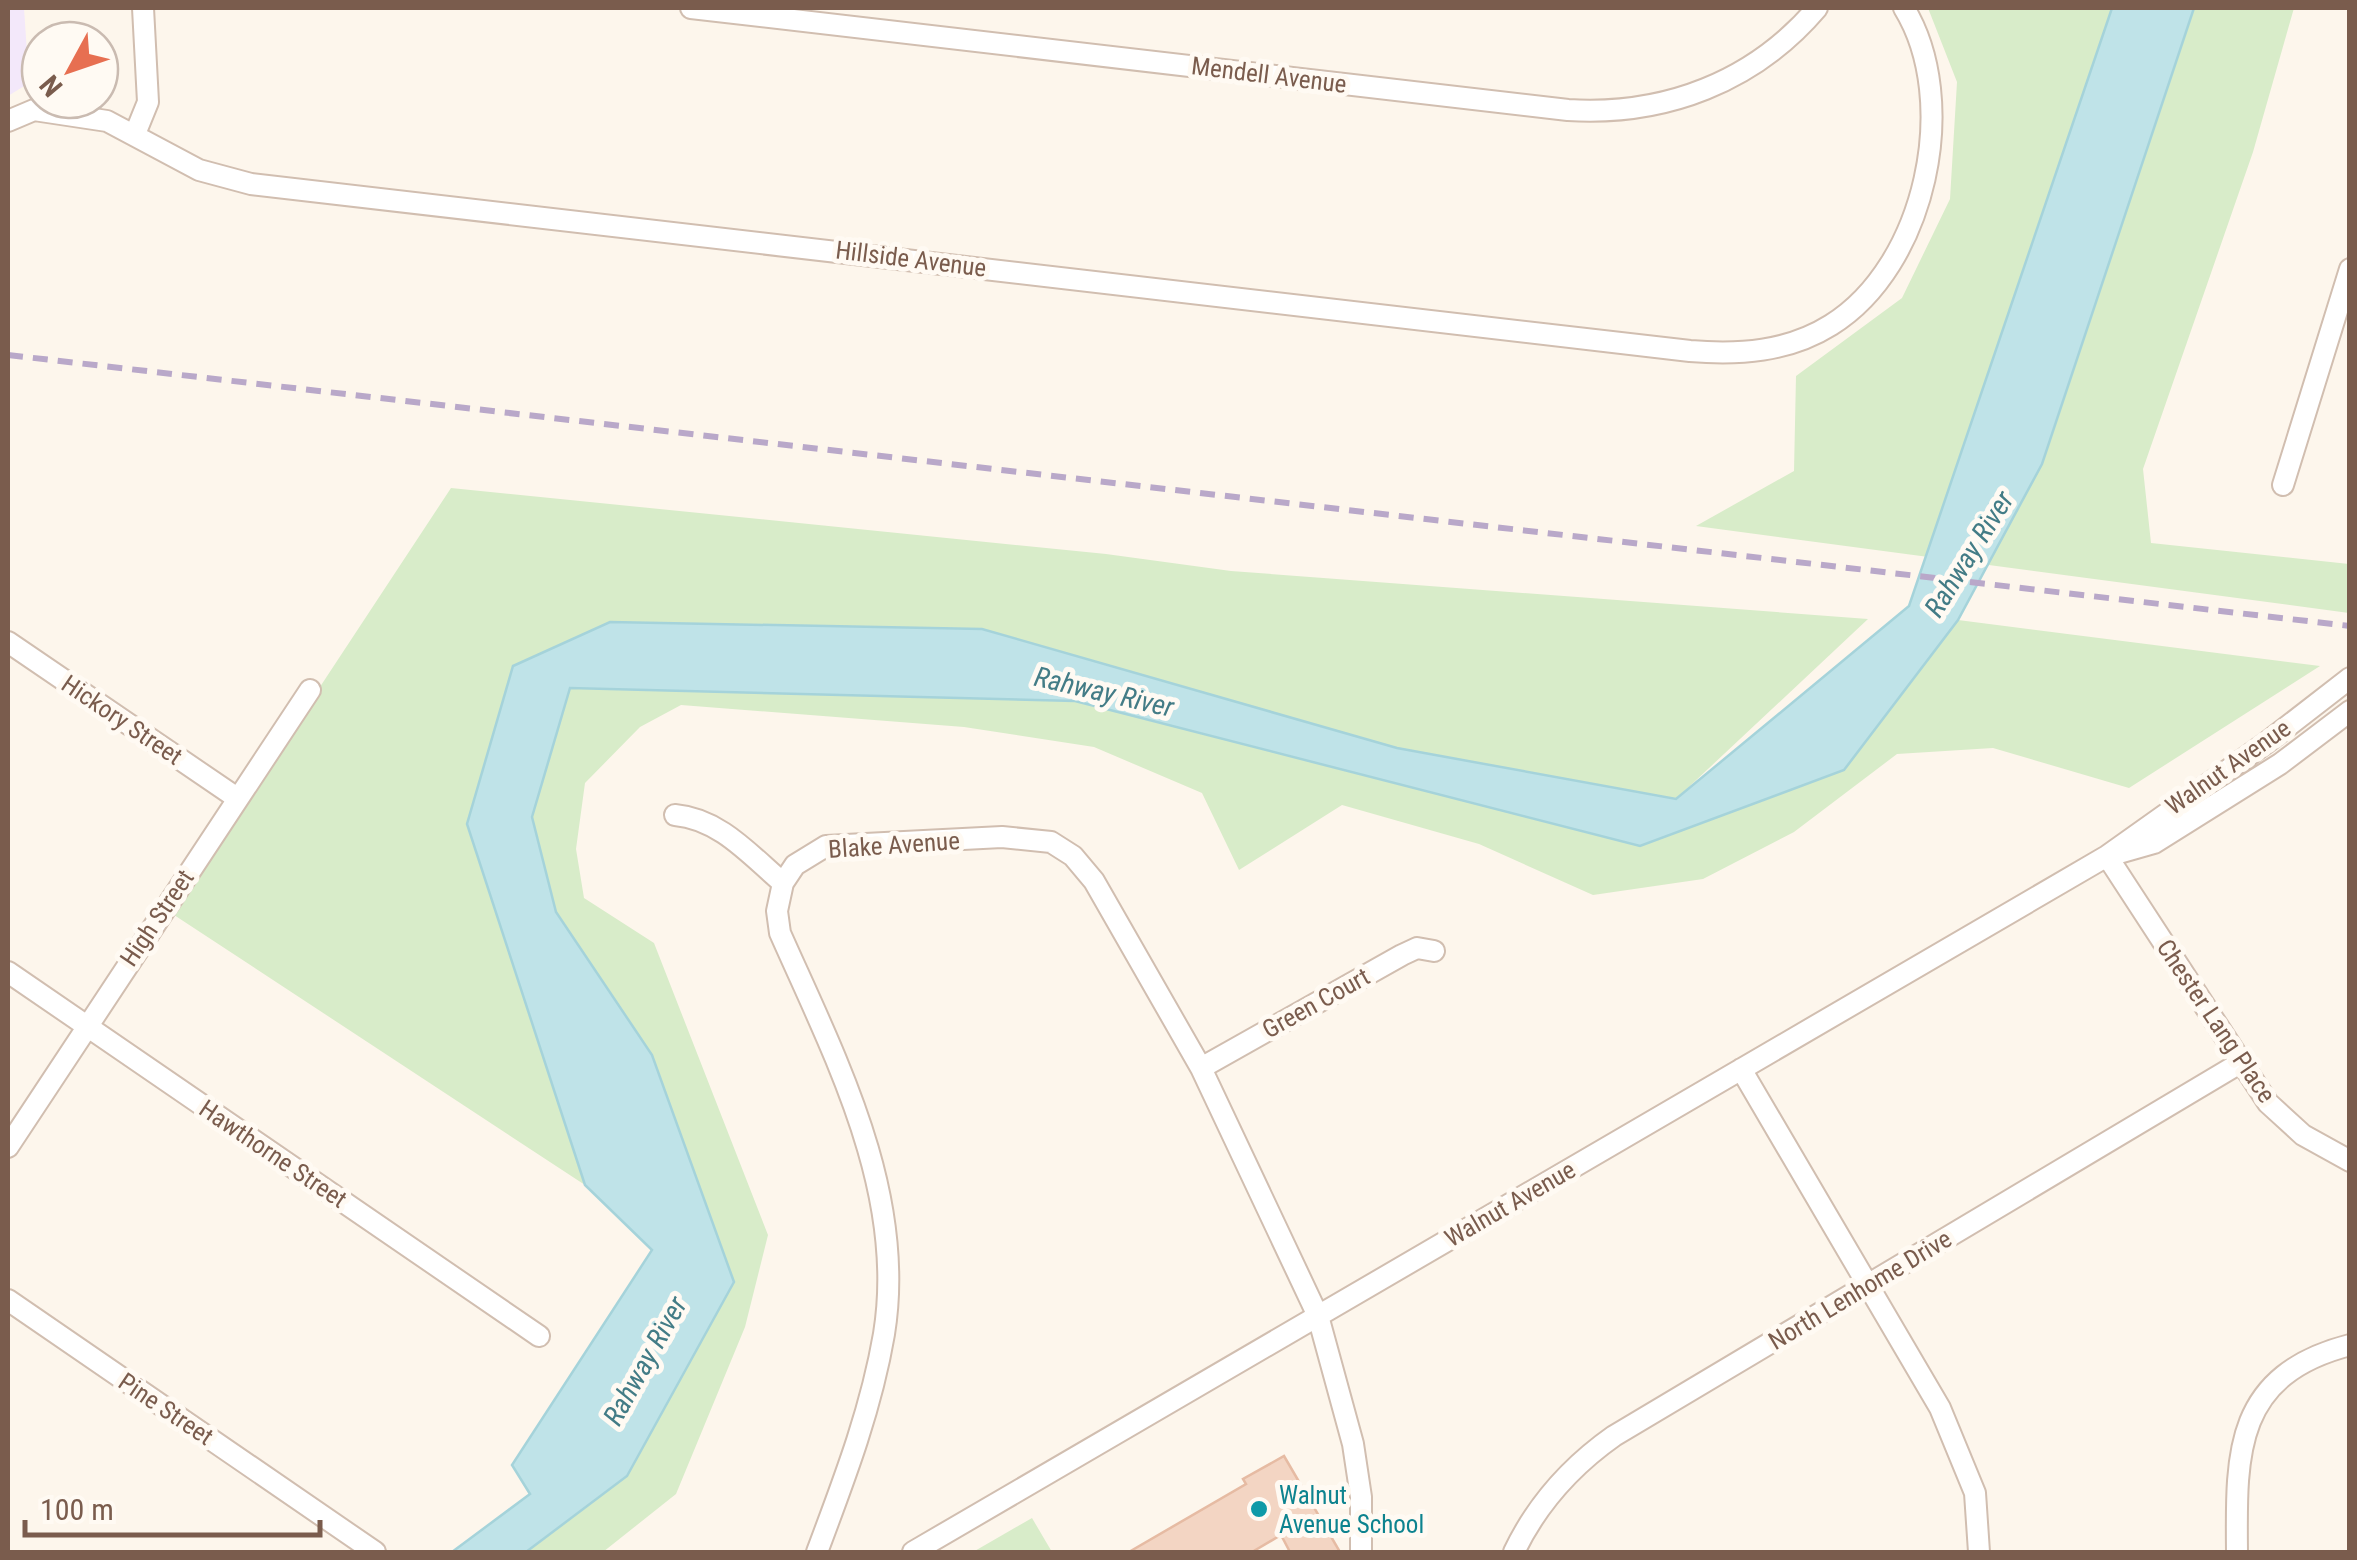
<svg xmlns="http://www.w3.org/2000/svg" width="2357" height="1560" font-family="'Roboto Condensed',sans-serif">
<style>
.education{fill:#f3e8fa}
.green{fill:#d8ecc9}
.water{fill:#bfe3e8;stroke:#a5d3da;stroke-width:2.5}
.building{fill:#f3d5c3;stroke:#e6bba3;stroke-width:2.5}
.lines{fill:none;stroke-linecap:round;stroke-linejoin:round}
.minor-casing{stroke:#d1beb0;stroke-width:24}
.minor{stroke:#fff;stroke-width:20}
.rail{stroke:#b9a8c9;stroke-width:6;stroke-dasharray:15 10;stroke-linecap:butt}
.culture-dot{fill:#0f9aa8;stroke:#fffaf3;stroke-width:4}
.labels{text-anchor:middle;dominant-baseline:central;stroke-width:10;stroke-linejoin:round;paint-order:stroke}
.street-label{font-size:25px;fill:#7a5c4d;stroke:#fffaf3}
.culture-label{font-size:25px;fill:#0d838f;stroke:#fffaf3;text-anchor:start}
.water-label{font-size:28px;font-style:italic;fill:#437c86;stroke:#fffaf3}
</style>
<rect width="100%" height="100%" fill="#fdf6ec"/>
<path class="education" d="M 8,8 L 24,8 L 29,83 L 8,96 Z"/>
<path class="green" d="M 1928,8 L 2294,8 L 2253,152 L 2143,469 L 2151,543 L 2349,564 L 2349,613 L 1696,526 L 1794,471 L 1796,376 L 1902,298 L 1950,199 L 1957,82 Z
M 451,488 L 1106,554 L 1231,571 L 1868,619 L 1676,799 L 1397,748 L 982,629 L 609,622 L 513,666 L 467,824 L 585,1185 L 171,913 Z
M 1958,620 L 2320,666 L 2129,788 L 1993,748 L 1897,754 L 1794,832 L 1703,879 L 1593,895 L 1479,844 L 1342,805 L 1239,870 L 1202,793 L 1094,747 L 964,727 L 681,705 L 640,727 L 585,783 L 576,849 L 584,898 L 654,943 L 768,1235 L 745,1327 L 676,1494 L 603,1552 L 526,1552 L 627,1476 L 734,1282 L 652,1055 L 556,912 L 532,817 L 570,688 L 1075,701 L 1640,846 L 1844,770 Z
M 1032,1518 L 1052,1552 L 973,1552 Z"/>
<path class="water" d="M 2112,8 L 2194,8 L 2042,464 L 1958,620 L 1844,770 L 1640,846 L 1075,701 L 570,688 L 532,817 L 556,912 L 652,1055 L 734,1282 L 627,1476 L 526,1552 L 452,1552 L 530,1494 L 512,1465 L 652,1250 L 585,1185 L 467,824 L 513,666 L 610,622 L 982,629 L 1397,748 L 1676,799 L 1909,606 Z"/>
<path class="building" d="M 1284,1456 L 1340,1552 L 1290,1552 L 1281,1535 L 1252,1552 L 1129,1552 L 1246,1484 L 1243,1479 Z"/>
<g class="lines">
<g class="minor-casing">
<path id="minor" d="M 691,8 L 1568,110 C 1665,116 1754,82 1817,8
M 8,121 L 34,110 L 107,121 L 199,170 L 251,184 L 1690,351 C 1739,355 1788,352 1831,325 C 1926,266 1961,101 1904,8
M 135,134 L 148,102 L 143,8
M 2283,485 L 2350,269
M 8,642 L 237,798
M 675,815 C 720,819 750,855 783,883
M 2119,853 L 2154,843 L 2280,764 L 2350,711
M 2107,856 L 2268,1103 L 2303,1135 L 2350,1161
M 8,972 L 539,1336
M 1201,1068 L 1402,955 L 1417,948 L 1434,951
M 1741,1069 L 1940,1408 L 1975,1493 L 1979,1552
M 8,1147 L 310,690
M 8,1300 L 375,1552
M 817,1552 C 844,1480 871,1410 884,1334 C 907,1193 835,1057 780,933 L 777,911 L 783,883 L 795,865 L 826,846 L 1002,837 L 1051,842 L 1073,856 L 1094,881 L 1201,1068 L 1318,1316 L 1353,1444 L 1361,1497 L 1361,1552
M 913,1552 L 2107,856 L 2266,743 L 2350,678
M 1514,1552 C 1537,1504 1570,1467 1614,1436 L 2240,1063
M 2237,1552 C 2236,1453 2234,1375 2350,1345"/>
</g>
<use href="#minor" class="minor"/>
<path class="rail" d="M 8,355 L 2350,626"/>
</g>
<circle class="culture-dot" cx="1259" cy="1509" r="10"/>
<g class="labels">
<g class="street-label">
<text transform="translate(1269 75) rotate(7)">Mendell Avenue</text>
<text transform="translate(911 259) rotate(7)">Hillside Avenue</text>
<text transform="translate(122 720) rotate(34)">Hickory Street</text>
<text transform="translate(2228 767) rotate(-35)">Walnut Avenue</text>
<text transform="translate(894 845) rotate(-4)">Blake Avenue</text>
<text transform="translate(157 918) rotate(-56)">High Street</text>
<text transform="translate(1316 1003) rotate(-29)">Green Court</text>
<text transform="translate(2216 1021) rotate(56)">Chester Lang Place</text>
<text transform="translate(273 1154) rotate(34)">Hawthorne Street</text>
<text transform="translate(1510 1204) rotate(-30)">Walnut Avenue</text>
<text transform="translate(1860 1290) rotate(-31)">North Lenhome Drive</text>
<text transform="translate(166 1409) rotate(34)">Pine Street</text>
</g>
<g class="culture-label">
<text x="1279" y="1495">Walnut<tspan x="1279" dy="29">Avenue School</tspan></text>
</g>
<g class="water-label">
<text transform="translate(1969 554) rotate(-58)">Rahway River</text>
<text transform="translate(1104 692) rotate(13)">Rahway River</text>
<text transform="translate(645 1361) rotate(-61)">Rahway River</text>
</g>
</g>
<rect width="2357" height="1560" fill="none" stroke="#7a5c4d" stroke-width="20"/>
<g transform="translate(70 70) rotate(230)"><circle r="48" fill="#fffaf3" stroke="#cabbb1" stroke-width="2.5"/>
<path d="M0-8L18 38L0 25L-18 38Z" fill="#e76f51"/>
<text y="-15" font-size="28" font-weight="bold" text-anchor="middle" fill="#7a5c4d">N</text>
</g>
<path d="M25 1520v15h295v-15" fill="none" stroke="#7a5c4d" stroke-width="5"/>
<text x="40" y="1520" font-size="30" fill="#7a5c4d" stroke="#fffaf3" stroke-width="8" paint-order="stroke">100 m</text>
</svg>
